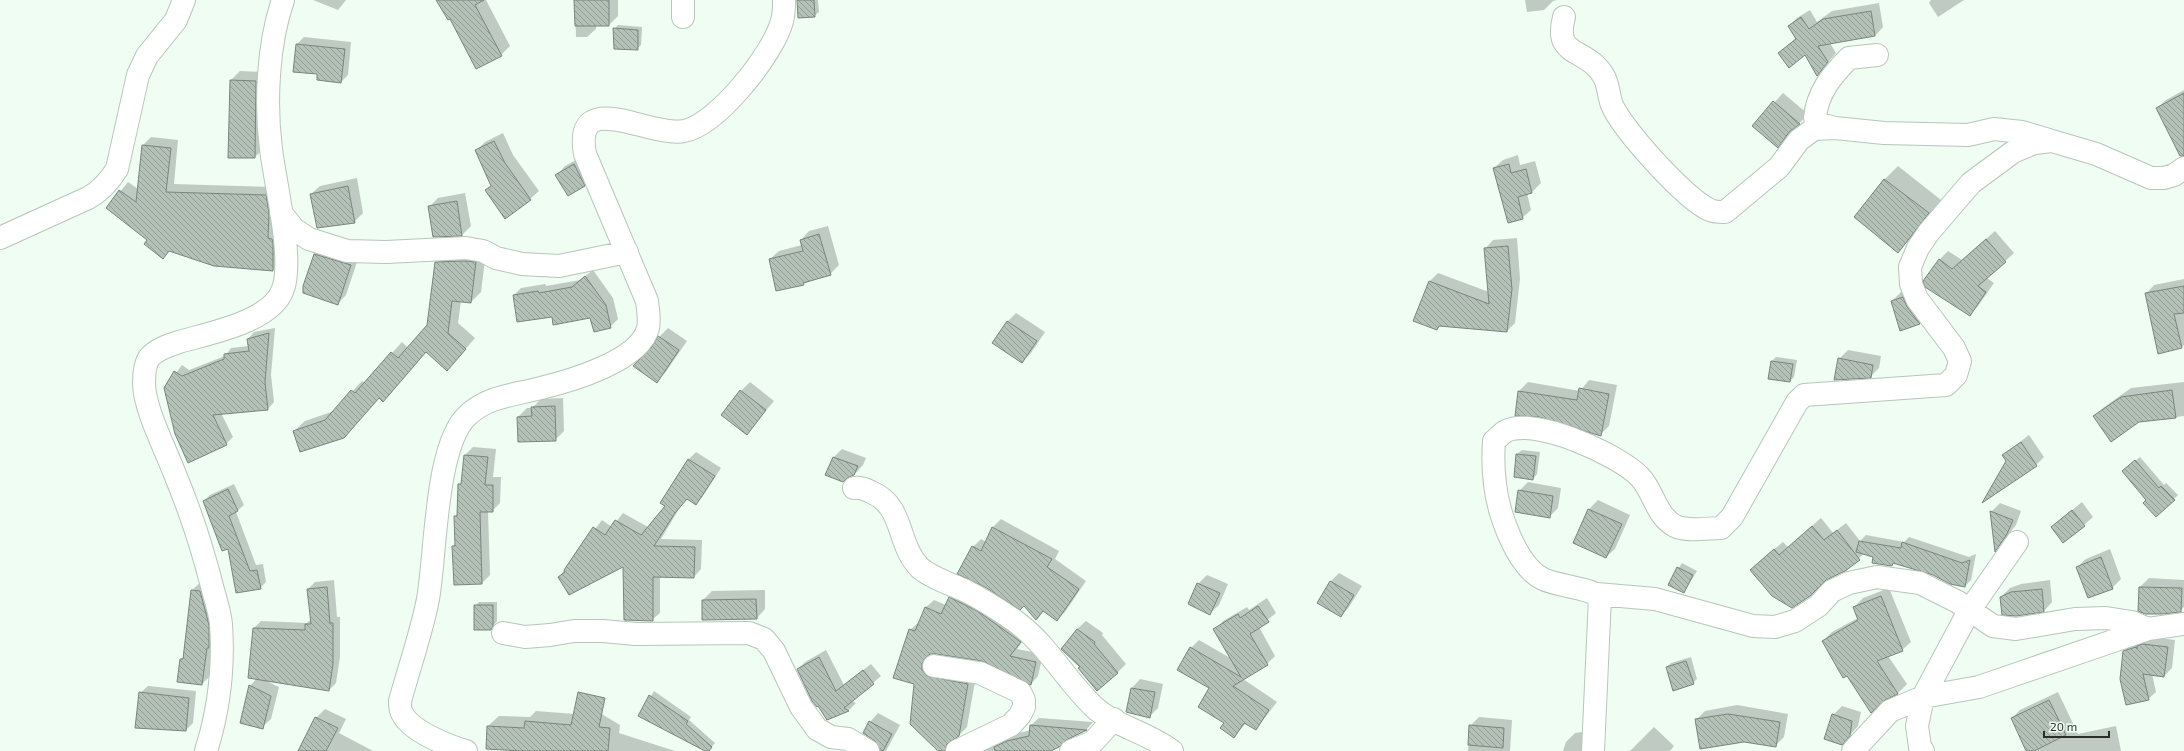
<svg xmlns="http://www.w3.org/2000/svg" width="2184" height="751" font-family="'Exo 2',sans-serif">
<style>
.shadow{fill:#0003}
.building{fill:url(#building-back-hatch);stroke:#79857d}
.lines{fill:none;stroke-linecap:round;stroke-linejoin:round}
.minor-casing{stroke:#b7c5bb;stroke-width:24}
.minor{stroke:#fff;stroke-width:22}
</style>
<defs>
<pattern id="building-back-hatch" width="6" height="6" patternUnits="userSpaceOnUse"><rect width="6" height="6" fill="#b3c1b7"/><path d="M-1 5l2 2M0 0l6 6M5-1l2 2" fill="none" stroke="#929d95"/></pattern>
</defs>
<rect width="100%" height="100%" fill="#effdf3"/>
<path class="shadow" d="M 313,0 L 346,0 L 338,10 Z
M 437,0 L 486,0 L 510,46 L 501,55 L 450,18 Z
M 575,0 L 618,0 L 618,16 L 609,25 L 596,25 L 596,29 L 587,37 L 576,37 Z
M 798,0 L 818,0 L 819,12 L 814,16 Z
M 1525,0 L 1557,0 L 1553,1 L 1544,10 L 1527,12 Z
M 1931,0 L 1964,0 L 1938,17 L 1929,3 Z
M 1879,3 L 1883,27 L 1875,36 L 1830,43 L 1836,53 L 1818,74 L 1806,54 L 1779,53 L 1796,38 L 1789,26 L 1797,18 L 1810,10 L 1817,22 L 1832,11 Z
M 618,25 L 642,27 L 641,45 L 637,49 L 614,29 Z
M 304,37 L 351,42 L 348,75 L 341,82 L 318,73 L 294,71 L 297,44 Z
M 240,71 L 265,72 L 264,148 L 255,157 L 229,157 L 231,80 Z
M 2184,90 L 2184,139 L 2157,108 L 2166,100 Z
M 1783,93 L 1808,114 L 1778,146 L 1753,126 Z
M 503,133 L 513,155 L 539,191 L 530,199 L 486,190 L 492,185 L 476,151 L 485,142 Z
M 151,137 L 178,140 L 174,184 L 274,187 L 281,262 L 273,270 L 214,265 L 170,250 L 163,257 L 148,240 L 107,208 L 128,182 L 138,189 L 142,146 Z
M 1518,155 L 1520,165 L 1535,161 L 1541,183 L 1532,192 L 1527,193 L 1531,210 L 1522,218 L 1494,168 L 1503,160 Z
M 583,156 L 593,177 L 584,185 L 557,175 L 565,166 Z
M 1898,166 L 1941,200 L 1911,238 L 1898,251 L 1855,217 L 1885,179 Z
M 357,178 L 363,213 L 354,222 L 311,194 L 320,186 Z
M 465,193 L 471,226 L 462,235 L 429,207 L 438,198 Z
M 828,226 L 839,265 L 830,274 L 803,284 L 770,259 L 779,251 L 802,245 L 801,240 L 809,231 Z
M 1995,231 L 2014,253 L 1987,278 L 1994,283 L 1978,306 L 1970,315 L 1939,260 L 1948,251 L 1962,260 Z
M 1517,238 L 1520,279 L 1515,323 L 1507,331 L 1441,325 L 1437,329 L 1430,281 L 1438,273 L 1489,292 L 1485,249 L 1493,240 Z
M 323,245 L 359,256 L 346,295 L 337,304 L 304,286 L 314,254 Z
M 446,252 L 486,252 L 481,292 L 471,302 L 461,301 L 458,323 L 475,338 L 457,359 L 426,351 L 379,398 L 344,437 L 294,431 L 305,421 L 334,411 L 362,381 L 365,383 L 402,342 L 408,348 L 428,325 L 436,263 Z
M 593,270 L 613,298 L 618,319 L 610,327 L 591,317 L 552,316 L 514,295 L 521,288 L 545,284 L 546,286 L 580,280 Z
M 2184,279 L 2184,345 L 2182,347 L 2146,294 L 2154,285 Z
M 1912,289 L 1928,315 L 1920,323 L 1901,329 L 1892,301 L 1901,292 Z
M 1016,313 L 1045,332 L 1031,353 L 1022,362 L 993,343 L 1008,321 Z
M 275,328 L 271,375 L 274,402 L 268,409 L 221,413 L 233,437 L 226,444 L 165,388 L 182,365 L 189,370 L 225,356 L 231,348 L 249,346 L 248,339 L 254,332 Z
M 668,328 L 687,341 L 665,373 L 657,381 L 653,348 L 659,337 Z
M 1848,350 L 1881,356 L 1879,368 L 1870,377 L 1839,359 Z
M 1776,357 L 1797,360 L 1794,377 L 1790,381 L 1772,361 Z
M 1589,380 L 1617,385 L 1609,426 L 1601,434 L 1540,416 L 1516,415 L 1519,391 L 1528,382 L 1580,391 Z
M 750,382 L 774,401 L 746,434 L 741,391 Z
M 2184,382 L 2184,416 L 2139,422 L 2095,417 L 2103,408 L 2131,388 Z
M 563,398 L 564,431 L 555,440 L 519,441 L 518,417 L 527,408 L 532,408 L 541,399 Z
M 2029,435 L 2044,457 L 2036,465 L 2007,461 L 2003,455 Z
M 473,447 L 496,449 L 493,477 L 501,477 L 500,503 L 492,511 L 488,511 L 490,575 L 482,583 L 455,584 L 453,546 L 456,543 L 455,516 L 459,513 L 459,485 L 462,482 L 465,455 Z
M 842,449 L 866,458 L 863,465 L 854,475 L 834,457 Z
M 1522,450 L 1540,452 L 1537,474 L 1533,479 L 1517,454 Z
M 696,452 L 721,468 L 703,496 L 696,504 L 688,498 L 682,504 L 661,539 L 702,540 L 701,569 L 694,577 L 660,576 L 660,613 L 652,620 L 625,619 L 624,565 L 559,577 L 602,520 L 612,527 L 623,513 L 648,527 L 667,506 L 688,460 Z
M 2140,457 L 2164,485 L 2166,483 L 2178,495 L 2156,516 L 2128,467 Z
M 1528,482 L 1561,488 L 1558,508 L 1549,517 L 1519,491 Z
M 234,484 L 244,505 L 236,512 L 256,565 L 263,564 L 266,582 L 260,588 L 228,547 L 204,501 L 210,495 Z
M 1598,500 L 1630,515 L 1615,549 L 1606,557 L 1574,543 L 1589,509 Z
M 2082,502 L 2093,517 L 2084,525 L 2052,527 Z
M 2000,503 L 2021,511 L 2016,525 L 1996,550 L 1991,512 Z
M 1821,518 L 1833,533 L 1846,523 L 1860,541 L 1866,535 L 1904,542 L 1909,537 L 1969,557 L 1976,554 L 1971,580 L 1965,586 L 1934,574 L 1895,563 L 1892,565 L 1865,553 L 1845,570 L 1759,562 L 1783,542 L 1788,547 Z
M 1001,519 L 1059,551 L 1055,559 L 1086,581 L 1065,612 L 1057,620 L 1044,611 L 1037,619 L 973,547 L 981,539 L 986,542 L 993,527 Z
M 2110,549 L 2121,579 L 2112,588 L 2077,567 L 2086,559 Z
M 1682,563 L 1697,571 L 1684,592 L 1669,584 Z
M 1339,573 L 1362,586 L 1349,607 L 1341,616 L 1330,582 Z
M 1207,575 L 1228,584 L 1219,605 L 1210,613 L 1198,584 Z
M 2149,578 L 2184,580 L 2184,607 L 2180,611 L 2139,610 L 2140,587 Z
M 334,580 L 337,617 L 340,617 L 340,657 L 336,683 L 329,690 L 264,680 L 279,687 L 271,719 L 262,727 L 250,686 L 257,678 L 254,628 L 261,621 L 307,623 L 311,619 L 308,589 L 315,582 Z
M 2050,580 L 2052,602 L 2044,611 L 2001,597 L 2010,588 L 2021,584 Z
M 201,582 L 216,609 L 211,675 L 202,684 L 181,659 L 184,657 L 192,590 Z
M 1889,588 L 1911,642 L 1902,650 L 1888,656 L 1907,684 L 1898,693 L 1884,699 L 1847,674 L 1823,641 L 1832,632 L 1858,618 L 1854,607 L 1863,598 Z
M 765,590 L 765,609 L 757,618 L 703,619 L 703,600 L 712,591 Z
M 957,590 L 1028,634 L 1017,649 L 1043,654 L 1038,676 L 1031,684 L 982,660 L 936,653 L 930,654 L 930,662 L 976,676 L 967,727 L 952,742 L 956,751 L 940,751 L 915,683 L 910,630 L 919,622 L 926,607 L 934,600 L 946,605 L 949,598 Z
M 1267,598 L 1276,613 L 1259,627 L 1275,656 L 1267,664 L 1243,679 L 1277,702 L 1256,729 L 1246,723 L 1234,737 L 1225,723 L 1211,688 L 1191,648 L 1199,640 L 1232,659 L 1215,630 L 1223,621 L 1247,607 L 1249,610 Z
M 479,602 L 497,602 L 497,621 L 491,629 L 475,606 Z
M 1086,621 L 1103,633 L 1102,635 L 1126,664 L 1117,673 L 1081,666 L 1077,629 Z
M 2151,637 L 2175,640 L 2172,668 L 2164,676 L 2152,674 L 2156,692 L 2148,699 L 2124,651 L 2132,643 Z
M 826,650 L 844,685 L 871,664 L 881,676 L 852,701 L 856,703 L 849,710 L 827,719 L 798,669 L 805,662 Z
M 1691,657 L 1697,679 L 1693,683 L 1667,667 L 1671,663 Z
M 1140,679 L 1163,684 L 1158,708 L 1149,717 L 1132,688 Z
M 148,686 L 196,691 L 193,723 L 186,730 L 140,693 Z
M 654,691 L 691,717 L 689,720 L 715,743 L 708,751 L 640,715 Z
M 2058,692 L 2078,734 L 2116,726 L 2121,751 L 2027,751 L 2012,718 L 2020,710 Z
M 585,704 L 620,725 L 619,733 L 675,751 L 524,751 L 488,726 L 499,716 L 530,717 L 536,711 L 575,714 Z
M 1737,705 L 1788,714 L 1784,737 L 1775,746 L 1696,720 L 1705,711 Z
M 1842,706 L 1861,712 L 1858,726 L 1842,744 L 1833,715 Z
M 325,709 L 346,719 L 339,733 L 373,751 L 299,751 L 316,718 Z
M 878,713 L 900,725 L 886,751 L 881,751 L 870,722 Z
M 1479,717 L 1512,720 L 1510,751 L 1468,751 L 1470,726 Z
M 1039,718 L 1093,722 L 1087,729 L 1067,738 L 1049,751 L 979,751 L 1015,734 L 1031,730 L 1031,725 Z
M 1654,727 L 1674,746 L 1670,751 L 1630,751 Z
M 1589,731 L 1592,751 L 1563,751 L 1566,742 L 1575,733 Z"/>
<path class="building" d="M 436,0 L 484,0 L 475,5 L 502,56 L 476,69 L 450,19 L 448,20 Z
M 574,0 L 609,0 L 609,26 L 575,26 Z
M 797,0 L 814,0 L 815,17 L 798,18 Z
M 1871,11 L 1875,36 L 1818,46 L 1828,62 L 1817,76 L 1805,55 L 1789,68 L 1778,53 L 1796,39 L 1788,26 L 1801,17 L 1809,29 L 1823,19 Z
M 613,28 L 638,30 L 638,50 L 614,49 Z
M 296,44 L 345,49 L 341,83 L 317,80 L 317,74 L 293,72 Z
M 230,80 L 256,81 L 255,158 L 228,158 Z
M 2184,93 L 2184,156 L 2180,156 L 2156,108 Z
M 1773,101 L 1800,124 L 1789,132 L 1778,148 L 1752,126 Z
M 494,141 L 505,163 L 531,200 L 505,219 L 485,190 L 491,186 L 475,150 Z
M 142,145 L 171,148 L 166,192 L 266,195 L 269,213 L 268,238 L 272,239 L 273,242 L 273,271 L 214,266 L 169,251 L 163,259 L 144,244 L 147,240 L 106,208 L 119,190 L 136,202 Z
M 574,164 L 585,186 L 568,196 L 555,175 Z
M 1509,164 L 1511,173 L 1526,169 L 1532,193 L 1518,197 L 1523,219 L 1508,223 L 1493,168 Z
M 1884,179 L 1929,213 L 1898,253 L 1854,217 Z
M 348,186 L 355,223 L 317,228 L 310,194 Z
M 457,201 L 462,236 L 433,237 L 428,206 Z
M 819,234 L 831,275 L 803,283 L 804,285 L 776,291 L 769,259 L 803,251 L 800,240 Z
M 1986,239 L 2006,262 L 1978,286 L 1986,292 L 1970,316 L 1925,287 L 1923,281 L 1939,259 L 1952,269 Z
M 1508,246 L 1512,289 L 1507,332 L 1439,326 L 1437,330 L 1413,321 L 1429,281 L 1489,304 L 1484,248 Z
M 314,254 L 351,265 L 338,305 L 303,293 L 303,286 Z
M 465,261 L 476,262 L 471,303 L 452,301 L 448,333 L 466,349 L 447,371 L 426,352 L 383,402 L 379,398 L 344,438 L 300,452 L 293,431 L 325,420 L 351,390 L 355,393 L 391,352 L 398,358 L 427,325 L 435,262 Z
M 585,276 L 606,305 L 611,328 L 594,332 L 590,318 L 553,325 L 552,317 L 517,322 L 513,295 L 538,291 L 539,293 L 572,287 Z
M 2184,286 L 2184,313 L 2174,314 L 2182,348 L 2158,354 L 2145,293 Z
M 1903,297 L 1907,307 L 1920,324 L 1900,331 L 1891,301 Z
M 1007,321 L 1037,341 L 1022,363 L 992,343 Z
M 269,333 L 265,382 L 268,410 L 213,415 L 227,445 L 188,463 L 175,434 L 164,388 L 174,371 L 182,376 L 224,359 L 224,354 L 249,351 L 247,339 Z
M 658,336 L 679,350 L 657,383 L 633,366 L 651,348 Z
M 1838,358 L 1873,365 L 1871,378 L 1834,380 Z
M 1771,361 L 1793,364 L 1790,382 L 1768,379 Z
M 1579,388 L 1609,394 L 1601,436 L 1539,417 L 1515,416 L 1518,391 L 1577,400 Z
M 740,390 L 766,410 L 747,435 L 721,415 Z
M 2172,390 L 2176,418 L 2139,422 L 2111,442 L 2093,416 L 2121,397 Z
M 555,406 L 556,441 L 518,442 L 517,417 L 532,416 L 531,407 Z
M 2021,442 L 2037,466 L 1982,503 L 2006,461 L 2002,455 Z
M 1516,454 L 1536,456 L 1533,480 L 1514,477 Z
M 464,455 L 488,457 L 485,485 L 493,485 L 493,512 L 480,512 L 482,584 L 454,585 L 452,546 L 455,546 L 454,516 L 457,516 L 458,484 L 461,484 Z
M 833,457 L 858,466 L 854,475 L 847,478 L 843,482 L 825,475 Z
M 688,459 L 715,476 L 696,505 L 687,499 L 675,513 L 654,546 L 695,547 L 694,578 L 653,577 L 653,621 L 624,620 L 623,567 L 569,595 L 558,577 L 565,572 L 564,570 L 593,527 L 605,535 L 615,520 L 641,535 L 665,506 L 660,503 Z
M 2135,460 L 2159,488 L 2161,486 L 2175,500 L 2156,517 L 2143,503 L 2146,500 L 2122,471 Z
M 228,489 L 238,511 L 229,516 L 250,571 L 257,570 L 261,589 L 236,593 L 228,549 L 222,551 L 203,501 Z
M 1518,490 L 1553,496 L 1550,518 L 1515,512 Z
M 1588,509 L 1622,524 L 1606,558 L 1573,543 Z
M 2072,510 L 2085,526 L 2063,543 L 2051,527 Z
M 1990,511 L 2013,520 L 2007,534 L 1995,552 Z
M 1812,526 L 1824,540 L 1837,530 L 1860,560 L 1845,571 L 1826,580 L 1810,596 L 1792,608 L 1772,596 L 1750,570 L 1774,549 L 1779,555 Z
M 992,527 L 1052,559 L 1047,567 L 1079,589 L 1057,621 L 1043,611 L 1036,620 L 1024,606 L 1020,610 L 985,587 L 957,574 L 972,546 L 981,551 Z
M 1859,541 L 1901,548 L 1902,542 L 1962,563 L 1970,560 L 1965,587 L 1950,584 L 1933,575 L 1893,563 L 1892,566 L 1872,563 L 1873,557 L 1856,552 Z
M 2101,557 L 2113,589 L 2088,598 L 2076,567 Z
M 1677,567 L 1693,575 L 1684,593 L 1668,585 Z
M 1330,581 L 1354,595 L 1341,617 L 1317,603 Z
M 1197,583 L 1220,593 L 1210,615 L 1188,604 Z
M 327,587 L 330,623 L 333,623 L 333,664 L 329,691 L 248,678 L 253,628 L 305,630 L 305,624 L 311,624 L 307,589 Z
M 2139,587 L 2182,588 L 2181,612 L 2162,614 L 2145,614 L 2138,611 Z
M 2042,589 L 2044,612 L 2016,616 L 2002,615 L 2000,597 L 2011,592 Z
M 191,590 L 200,591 L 209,625 L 209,648 L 207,648 L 202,685 L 177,682 L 180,659 L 183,659 Z
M 1881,596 L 1903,651 L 1877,661 L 1898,694 L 1885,700 L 1871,713 L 1847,676 L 1843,678 L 1822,641 L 1858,620 L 1853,607 Z
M 949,597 L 979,612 L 1018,640 L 1021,642 L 1010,656 L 1036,662 L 1031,685 L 982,661 L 936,654 L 930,654 L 925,658 L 922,664 L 922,670 L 927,676 L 968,684 L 959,736 L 947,744 L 945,751 L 938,751 L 910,724 L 914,684 L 893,678 L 909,629 L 915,631 L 925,607 L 941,614 Z
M 756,599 L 757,619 L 702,620 L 702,600 Z
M 474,605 L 493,605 L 493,626 L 491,630 L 474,630 Z
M 1258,606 L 1269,622 L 1250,634 L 1268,665 L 1233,686 L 1269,710 L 1256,730 L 1244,723 L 1234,738 L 1220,728 L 1224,723 L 1198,707 L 1209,688 L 1177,670 L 1190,647 L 1241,677 L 1213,629 L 1238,614 L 1240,618 Z
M 1077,629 L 1095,642 L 1094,644 L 1118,673 L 1097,691 L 1078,668 L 1080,667 L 1061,649 Z
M 2142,644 L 2168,647 L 2164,677 L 2143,674 L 2149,700 L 2126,705 L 2120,679 L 2123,651 L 2136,647 L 2137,649 L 2137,646 Z
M 819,657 L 836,691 L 863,670 L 874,684 L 844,708 L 849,711 L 827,720 L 818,706 L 817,707 L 812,701 L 797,669 Z
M 1686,661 L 1694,684 L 1673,691 L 1666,667 Z
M 249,685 L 271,696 L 263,729 L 240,723 Z
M 1131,688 L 1155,692 L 1150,718 L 1126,712 Z
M 139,692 L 189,698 L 186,731 L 135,728 Z
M 578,692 L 605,698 L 599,727 L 610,728 L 608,751 L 522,751 L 486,749 L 487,726 L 524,728 L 525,721 L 571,725 Z
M 649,695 L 688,721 L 686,724 L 712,747 L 709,751 L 705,751 L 638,716 Z
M 2049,700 L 2066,735 L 2034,751 L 2026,751 L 2011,718 Z
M 1728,714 L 1780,722 L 1776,747 L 1744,742 L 1700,749 L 1695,719 Z
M 1832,714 L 1852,721 L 1850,736 L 1842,745 L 1824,739 Z
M 315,717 L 338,728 L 326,751 L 298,751 Z
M 869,721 L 892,734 L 883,751 L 880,751 L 875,741 L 863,733 Z
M 1030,725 L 1087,730 L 1066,740 L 1059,747 L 1051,751 L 995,751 L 994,747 L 1007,741 L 1029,736 Z
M 1469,725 L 1504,728 L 1503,748 L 1468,745 Z"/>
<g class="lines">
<g class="minor-casing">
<path id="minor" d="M 683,0 L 683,17
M 1564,17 C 1553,58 1586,47 1603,75 C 1609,84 1608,95 1612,105 C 1622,129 1686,200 1710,210 C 1714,212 1721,212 1725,212 L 1779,167 L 1799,140 L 1814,129 L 1835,128 L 1884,133 L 1968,135 L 1994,129 L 2022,132 L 2049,140
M 1835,128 L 1820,124 L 1815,118 C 1817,93 1832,75 1849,58 L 1877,55
M 281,213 L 294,229 L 309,239 L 347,251 L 386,252 L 466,248 L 483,251 L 496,258 L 522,264 L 559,266 L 627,252
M 0,238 L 88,198 C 101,191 109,182 117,169 L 138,75 L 147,56 L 176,20 L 184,0
M 854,488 C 860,487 865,489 871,492 C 905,506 896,544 920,568 C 933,579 951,584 966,591 C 984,600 999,610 1015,621 C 1047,644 1065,679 1093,706 C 1112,725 1149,733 1172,751
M 1597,594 L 1655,599 L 1753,626 L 1775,627 L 1795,621 L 1818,606 L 1832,591 L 1849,583 L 1877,577 L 1920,583 L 1958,602 L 1993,626 L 2016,629 L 2075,619 L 2106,618 L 2132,622 L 2148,629
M 503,633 L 525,637 L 550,635 L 574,631 L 603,631 L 636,634 L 749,633 L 764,639 L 774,651 L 801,707 L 817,729 L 831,737 L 848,739 L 868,751
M 934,666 L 980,673 L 1020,692 L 1024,700 L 1024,707 L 1020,715 L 1011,725 L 957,751
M 206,751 C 219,710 224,667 221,624 C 220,613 216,601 213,590 C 203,550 190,510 174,472 C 165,448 144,408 144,383 C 144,375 145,364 149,358 C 156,349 170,345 179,342 C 209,333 272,322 283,289 C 294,259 275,183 271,149 C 265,103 268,43 283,0
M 466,751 C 448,746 410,731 402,713 C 400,710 400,705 400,701 C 409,668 422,631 428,599 C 436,555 435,444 468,415 C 488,396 515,395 541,388 C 570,381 640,361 648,328 C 650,319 648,310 647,301 L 585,154 C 573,86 650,138 684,131 C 717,125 774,53 782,21 C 784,15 784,7 784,0
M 1071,751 L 1093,742 L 1114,719
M 1593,751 L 1600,597 C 1591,588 1557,586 1543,579 C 1516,566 1498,512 1495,484 C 1493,469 1493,455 1494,441 C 1498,438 1502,433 1506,431 C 1536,417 1619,455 1640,477 C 1654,492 1656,516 1675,526 C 1688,532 1708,528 1721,528 L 1732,517 L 1797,402 L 1804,395 L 1946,385 L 1956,375 L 1960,361 L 1954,348 L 1917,299 L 1911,284 L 1910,267 L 1918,248 L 1929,232 L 1971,183 L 2013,152 L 2034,143 L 2052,141 L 2096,154 L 2151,178 L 2164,178 L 2174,175 L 2184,168
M 1853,751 L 1890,711 L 1923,697 L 1979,687 L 2148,629 L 2184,624
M 1923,751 L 1920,747 L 1917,726 L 1923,697 L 1969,611 L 2017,542"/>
</g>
<use href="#minor" class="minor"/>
</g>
<path d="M2044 731v6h65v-6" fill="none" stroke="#292e2a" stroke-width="2"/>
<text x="2050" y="731" font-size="12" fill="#292e2a" stroke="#effdf3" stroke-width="3" paint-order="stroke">20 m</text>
</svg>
